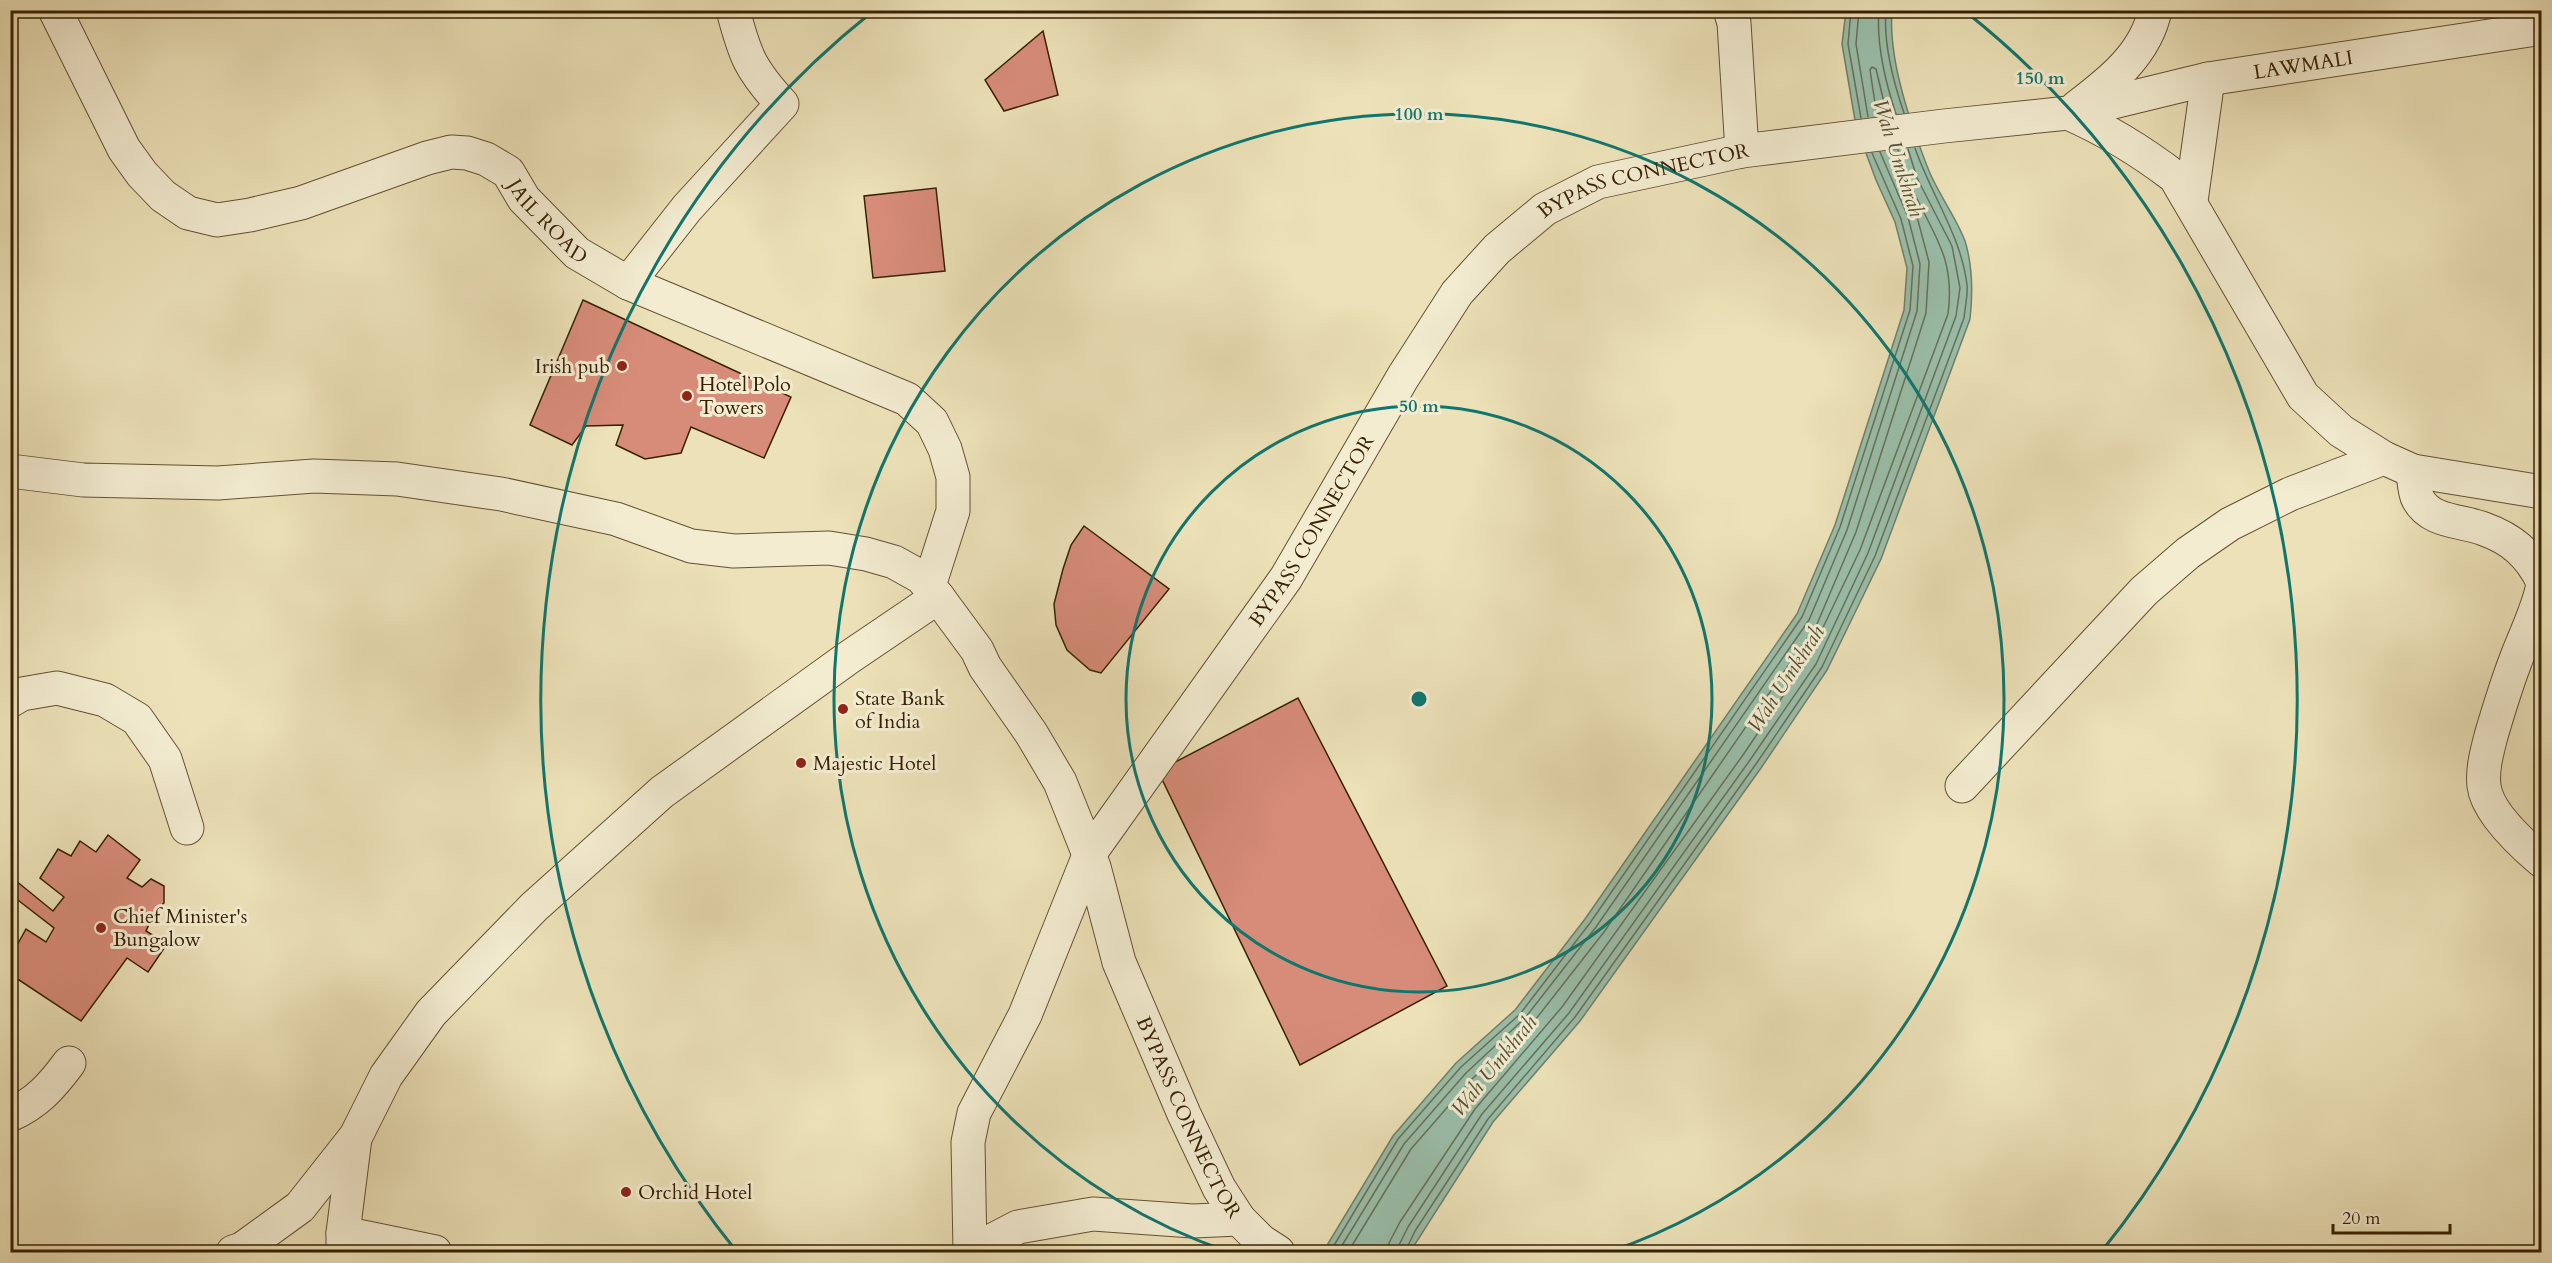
<svg xmlns="http://www.w3.org/2000/svg" width="2552" height="1263" font-family="Cardo,serif">
<style>
.water{fill:#99beaa;stroke:#727f68;stroke-width:1.5}
.lines{fill:none;stroke-linecap:round;stroke-linejoin:round}
.shore{stroke:#687057;stroke-width:1.5}
.building{fill:#d78c79;stroke:#372104;stroke-width:1.5}
.minor-casing{stroke:#645131;stroke-width:35}
.minor{stroke:#f3ecd1;stroke-width:33}
.ring{fill:none;stroke:#0f766e;stroke-width:3}
.poi-dot{fill:#8f2418;stroke:#f3ecd1;stroke-width:2}
.labels{text-anchor:middle;dominant-baseline:central;stroke-width:6;stroke-linejoin:round;paint-order:stroke}
.street-label{font-size:20px;fill:#372104;stroke:#f3ecd1}
.poi-label{font-size:20px;fill:#372104;stroke:#f3ecd1;text-anchor:start}
.water-label{font-size:21px;font-style:italic;fill:#545036;stroke:#f3ecd1}
.centre{fill:#0f766e;stroke:#f3ecd1;stroke-width:3}
.ring-label{font-size:18px;text-anchor:middle;font-weight:bold;fill:#0f766e;stroke:#f3ecd1;stroke-width:6;stroke-linejoin:round;paint-order:stroke}
</style>
<rect width="100%" height="100%" fill="#ece1b8"/>
<filter id="stains"><feTurbulence type="fractalNoise" baseFrequency=".00333" numOctaves="4"/><feColorMatrix values="0 0 0 0 .2 0 0 0 0 .09 0 0 0 0 .02 0 0 0 .5 -.17"/></filter>
<radialGradient id="worn" r=".72"><stop offset=".6" stop-color="#630" stop-opacity="0"/><stop offset="1" stop-color="#630" stop-opacity=".3"/></radialGradient>
<path class="water" d="M 1846,11 L 1892,11 C 1888,60 1911,125 1929,171 C 1939,195 1956,217 1965,241 C 1973,267 1973,292 1970,319 L 1881,559 L 1827,670 L 1761,768 L 1580,1021 L 1493,1122 L 1410,1252 L 1323,1252 L 1393,1136 L 1456,1063 L 1515,1010 L 1585,919 L 1797,614 L 1835,525 L 1904,310 L 1907,268 L 1895,222 L 1876,180 L 1856,126 L 1842,44 Z"/>
<g class="lines">
<path class="shore" d="M 1851,10 L 1848,44 L 1861,118
M 1859,10 L 1856,44 L 1868,117
M 1879,10 C 1876,45 1885,81 1896,114
M 1886,10 C 1883,44 1893,81 1904,113
M 1877,116 L 1870,70 L 1872,67 L 1876,69 L 1887,115
M 1330,1252 L 1398,1139 L 1461,1067 L 1520,1014 L 1590,923 L 1802,617 L 1840,527 L 1910,310 L 1913,266 L 1901,219 L 1872,153
M 1338,1252 L 1404,1144 L 1466,1073 L 1525,1018 L 1596,927 L 1809,620 L 1847,530 L 1917,311 L 1920,264 L 1908,217 L 1880,152
M 1348,1252 L 1411,1149 L 1472,1079 L 1532,1024 L 1604,932 L 1817,624 L 1856,532 L 1926,313 L 1929,262 L 1916,213 L 1889,151
M 1388,1252 L 1389,1243 L 1400,1222 L 1475,1109 L 1562,1007 L 1743,755 L 1808,659 L 1860,550 L 1948,314 C 1956,254 1930,232 1909,181 C 1905,171 1902,160 1898,150
M 1397,1252 L 1399,1245 L 1408,1227 L 1482,1114 L 1569,1013 L 1750,760 L 1816,664 L 1868,553 L 1956,316 L 1960,288 L 1952,246 L 1917,178 L 1908,149
M 1405,1252 L 1415,1231 L 1488,1119 L 1575,1017 L 1756,764 L 1822,667 L 1875,556 L 1964,318 C 1965,307 1968,295 1967,285 C 1961,235 1931,195 1915,148"/>
</g>
<path class="building" d="M 1072,10 L 1097,10 L 1096,16 Z
M 1043,31 L 1058,95 L 1004,111 L 985,80 Z
M 936,188 L 945,271 L 873,278 L 864,196 Z
M 583,300 L 791,397 L 764,458 L 691,427 L 681,453 L 645,459 L 616,445 L 623,425 L 586,426 L 572,445 L 530,425 Z
M 1084,526 L 1169,589 L 1101,673 L 1090,670 L 1067,650 L 1056,625 L 1054,604 L 1063,569 L 1071,545 Z
M 1298,698 L 1447,986 L 1300,1065 L 1158,771 Z
M 108,835 L 140,860 L 127,878 L 142,887 L 151,879 L 164,886 L 164,903 L 155,911 L 146,931 L 167,944 L 148,972 L 127,958 L 81,1021 L 10,974 L 10,958 L 26,929 L 46,942 L 54,928 L 10,894 L 10,876 L 53,911 L 64,897 L 40,878 L 58,849 L 71,856 L 80,841 L 96,852 Z"/>
<g class="lines">
<g class="minor-casing">
<g id="minor">
<path id="s1" d="M 55,10 L 124,149 L 142,174 L 163,196 L 188,213 L 217,220 L 250,215 L 301,203 L 427,158 L 451,152 L 467,153 L 486,159 L 508,172 L 524,199 L 577,253 L 628,283 L 907,399 L 932,422 L 945,449 L 953,477 L 953,511 L 929,586"/>
<path d="M 1730,10 L 1734,23 L 1742,151"/>
<path d="M 2077,107 C 2110,82 2146,54 2155,10"/>
<path d="M 2068,113 C 2107,130 2141,151 2175,177 L 2303,396 L 2341,431 L 2384,458 L 2413,471 L 2542,492"/>
<path d="M 2191,201 L 2208,79"/>
<path d="M 628,283 L 687,208 L 782,104 C 750,69 745,56 733,10"/>
<path d="M 10,471 L 83,480 L 218,483 L 314,476 L 397,479 L 501,494 L 616,519 L 691,546 L 734,551 L 829,548 L 866,554 L 894,562 L 921,577 L 938,597 L 848,658 L 662,792 L 534,907 L 431,1013 L 386,1076 L 356,1136 L 300,1207 L 242,1249 L 233,1252"/>
<path d="M 2413,471 C 2414,479 2414,492 2418,499 C 2431,523 2461,520 2484,529 C 2512,539 2529,554 2542,580"/>
<path d="M 2542,589 C 2536,615 2524,637 2515,662 C 2506,686 2498,712 2491,736 C 2487,752 2482,769 2484,786 C 2487,812 2522,844 2542,861"/>
<path id="s2" d="M 938,597 L 977,650 L 985,667 L 1031,733 L 1060,782 L 1094,867 L 1119,962 L 1184,1114 L 1219,1188 L 1239,1219 L 1261,1241 L 1278,1252"/>
<path d="M 10,701 L 22,694 L 57,688 L 105,700 L 137,719 L 165,759 L 187,828"/>
<path d="M 1962,786 L 2144,591 L 2188,553 L 2230,524 L 2290,494 L 2384,458"/>
<path d="M 10,1115 C 37,1103 52,1086 69,1063"/>
<path d="M 343,1233 L 435,1252"/>
<path d="M 343,1252 L 343,1233 L 355,1138"/>
<path id="s3" d="M 970,1252 L 968,1142 L 974,1113 L 1025,1015 L 1090,853 L 1286,578 L 1403,377 L 1457,293 L 1497,249 L 1545,209 L 1598,182 L 1742,151 L 1944,126 L 2068,113 L 2208,79 L 2542,28"/>
<path d="M 970,1252 L 1018,1227 L 1093,1214 L 1193,1221 L 1239,1219"/>
</g>
</g>
<use href="#minor" class="minor"/>
</g>
<g class="ring">
<circle cx="1419" cy="699" r="293"/>
<path d="M1229 1252A585 585 0 1 1 1609 1252"/>
<path d="M737 1252A878 878 0 0 1 872 12M1966 12A878 878 0 0 1 2101 1252"/>
</g>
<g class="poi-dot">
<circle cx="622" cy="366" r="6"/>
<circle cx="687" cy="396" r="6"/>
<circle cx="843" cy="709" r="6"/>
<circle cx="801" cy="763" r="6"/>
<circle cx="101" cy="928" r="6"/>
<circle cx="626" cy="1192" r="6"/>
</g>
<g class="labels">
<g class="street-label">
<text stroke="none"><textPath href="#s3" startOffset="1992">LAWMALI</textPath></text>
<text stroke="none"><textPath href="#s3" startOffset="1320">BYPASS CONNECTOR</textPath></text>
<text stroke="none"><textPath href="#s1" startOffset="646">JAIL ROAD</textPath></text>
<text stroke="none"><textPath href="#s3" startOffset="816">BYPASS CONNECTOR</textPath></text>
<text stroke="none"><textPath href="#s2" startOffset="582">BYPASS CONNECTOR</textPath></text>
</g>
<g class="poi-label">
<text x="610" y="366" text-anchor="end">Irish pub</text>
<text x="699" y="384">Hotel Polo<tspan x="699" dy="23">Towers</tspan></text>
<text x="855" y="698">State Bank<tspan x="855" dy="23">of India</tspan></text>
<text x="813" y="763">Majestic Hotel</text>
<text x="113" y="916">Chief Minister's<tspan x="113" dy="23">Bungalow</tspan></text>
<text x="638" y="1192">Orchid Hotel</text>
</g>
<g class="water-label">
<text transform="translate(1898 158) rotate(72)">Wah Umkhrah</text>
<text transform="translate(1786 679) rotate(-57)">Wah Umkhrah</text>
<text transform="translate(1494 1066) rotate(-51)">Wah Umkhrah</text>
</g>
</g>
<circle cx="1419" cy="699" r="9" class="centre"/>
<g class="ring-label">
<text x="2040" y="84">150 m</text>
<text x="1419" y="120">100 m</text>
<text x="1419" y="412">50 m</text>
</g>
<rect width="2552" height="1263" fill="none" stroke="#ece1b8" stroke-width="36"/>
<rect x="12" y="12" width="2528" height="1239" fill="none" stroke="#372104" stroke-width="3"/>
<rect x="18" y="18" width="2516" height="1227" fill="none" stroke="#372104" stroke-width="1.5"/>
<path d="M2333 1224v9h117v-9" fill="none" stroke="#372104" stroke-width="3"/>
<text x="2342" y="1224" font-size="18" fill="#372104" stroke="#f3ecd1" stroke-width="4.5" paint-order="stroke">20 m</text>
<rect width="100%" height="100%" filter="url(#stains)"/>
<rect width="100%" height="100%" fill="url(#worn)"/>
</svg>
